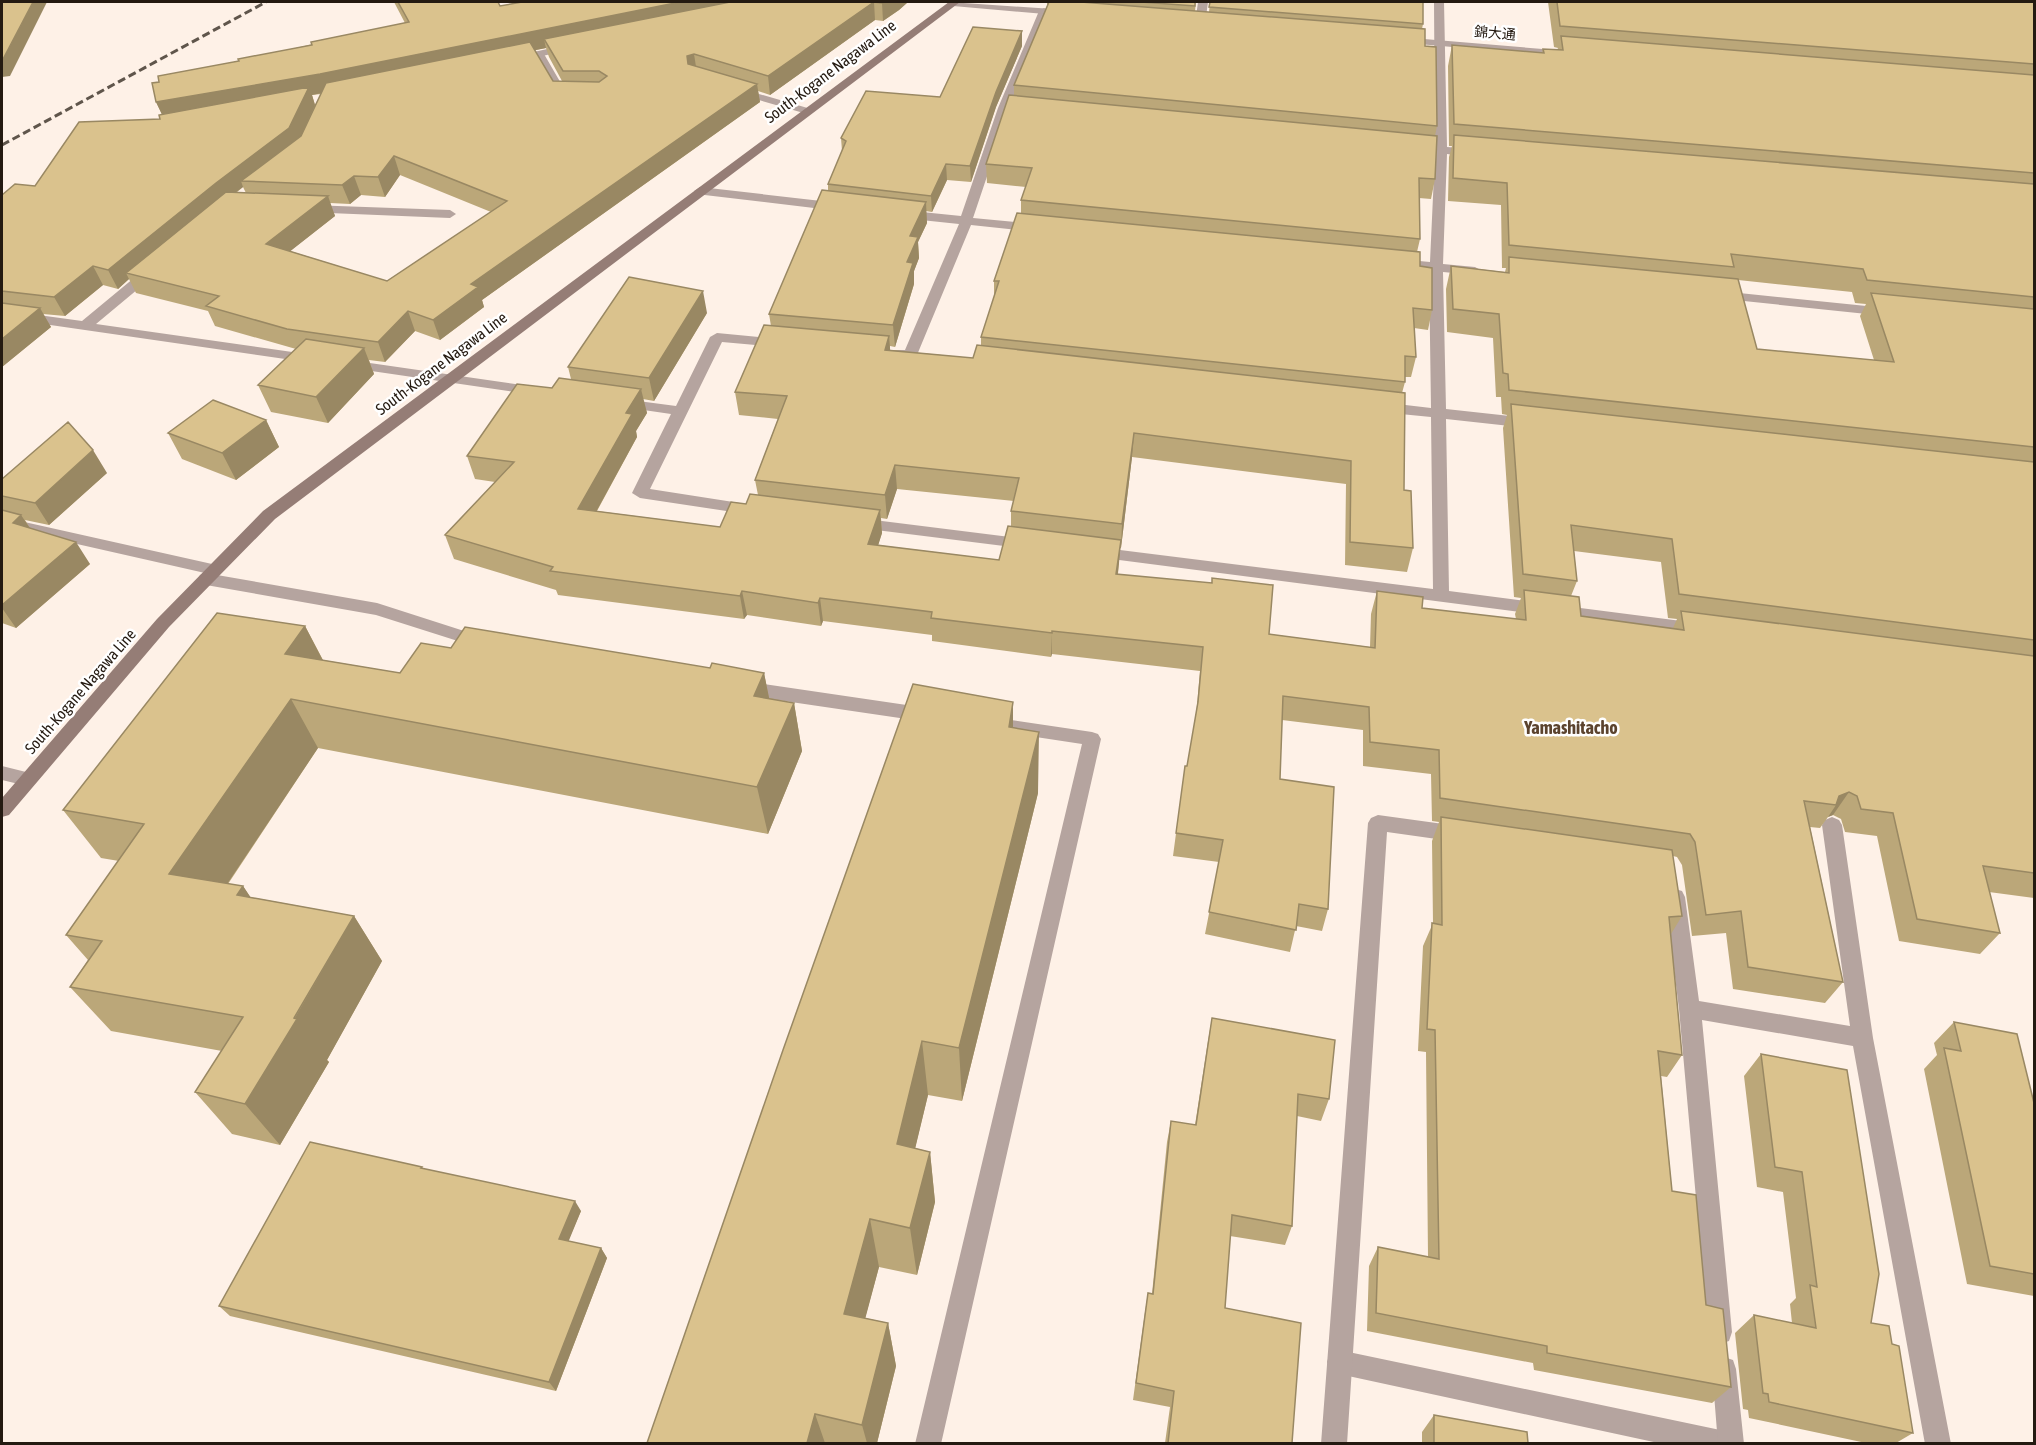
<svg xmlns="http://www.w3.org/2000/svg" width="2036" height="1445" font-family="'Asap Condensed','Noto Sans JP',sans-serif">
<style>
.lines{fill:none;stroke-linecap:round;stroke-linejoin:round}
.service{fill:#b5a49f;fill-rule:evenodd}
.minor{fill:#b5a49f;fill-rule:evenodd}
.tertiary{fill:#b5a49f;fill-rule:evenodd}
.secondary{fill:#957d76;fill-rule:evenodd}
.rail{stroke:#5f554b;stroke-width:3;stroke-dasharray:8 4;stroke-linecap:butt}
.wall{fill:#bba779;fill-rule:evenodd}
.shaded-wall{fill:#998863}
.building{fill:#dac28d;stroke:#998863;stroke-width:1.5}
.labels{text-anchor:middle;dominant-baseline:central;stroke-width:5;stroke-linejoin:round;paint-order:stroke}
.far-street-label{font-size:14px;fill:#241a11;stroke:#fff}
.street-label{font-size:16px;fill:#241a11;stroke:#fff}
.neighbourhood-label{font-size:18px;font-weight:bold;fill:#5b432e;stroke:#fff}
</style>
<rect width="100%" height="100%" fill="#fef1e7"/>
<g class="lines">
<path class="service" d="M 539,51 L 544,54 L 566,92 L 574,93 L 574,97 L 558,97 L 534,54 Z
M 735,87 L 811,109 L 813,111 L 807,114 L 731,92 L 729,90 Z
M 309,205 L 450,210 L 456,214 L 450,218 L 305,212 L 303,209 Z
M 2,517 L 221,566 L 223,570 L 217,575 L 377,603 L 489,639 L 492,643 L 489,647 L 483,649 L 376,615 L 206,585 L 200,583 L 198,579 L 200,575 L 205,573 L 2,527 Z
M 743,681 L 927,708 L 933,710 L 936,715 L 933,720 L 927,722 L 743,695 L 737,693 L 734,688 L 737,683 Z
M 990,717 L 1092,732 L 1098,734 L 1101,739 L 941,1444 L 915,1444 L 1082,744 L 984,729 L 981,724 L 984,719 Z
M 1339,1350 L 1725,1431 L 1734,1435 L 1738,1444 L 1663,1444 L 1339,1374 L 1330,1371 L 1327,1362 L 1330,1353 Z"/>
<path class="minor" d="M 1198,2 L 1208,2 L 1205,24 L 1200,27 L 1195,24 Z
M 1434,2 L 1444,2 L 1447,147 L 1474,149 L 1480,153 L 1474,157 L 1447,154 L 1443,264 L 1475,267 L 1482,271 L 1475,275 L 1443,272 L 1446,409 L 1529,418 L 1536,423 L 1529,428 L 1446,419 L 1449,591 L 1697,623 L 1703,625 L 1706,629 L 1703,633 L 1697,635 L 1096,557 L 1090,556 L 1088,552 L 1090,548 L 1096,547 L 1433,589 L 1431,417 L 1380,412 L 1373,407 L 1380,402 L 1431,408 L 1429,270 L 1398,267 L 1391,263 L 1398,259 L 1430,262 L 1435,153 L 1412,152 L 1406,148 L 1412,144 L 1435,146 Z
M 1044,8 L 1049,11 L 1010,108 L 973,218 L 1036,224 L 1042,228 L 1036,232 L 971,225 L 917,355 L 910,359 L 883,356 L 881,353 L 883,350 L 905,350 L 959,224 L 902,218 L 896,214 L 902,210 L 961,216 L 998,108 L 1039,11 Z
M 570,44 L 574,45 L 574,49 L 515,62 L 510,59 L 511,57 Z
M 700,187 L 839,203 L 845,207 L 839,211 L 696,194 L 694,191 Z
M 151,267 L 158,271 L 156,274 L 96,324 L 313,355 L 320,359 L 313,363 L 2,318 L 2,310 L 82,321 L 146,268 Z
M 1720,291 L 1886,308 L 1893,312 L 1886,316 L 1715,298 L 1713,295 Z
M 717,333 L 779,339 L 786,343 L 779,347 L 722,342 L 650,489 L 759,506 L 761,510 L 759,514 L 753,515 L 640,498 L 632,493 L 671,414 L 623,407 L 616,403 L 623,399 L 676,406 L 710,337 Z
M 349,360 L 536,387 L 543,391 L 536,395 L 344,367 L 342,364 L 344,361 Z
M 858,518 L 1027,539 L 1033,540 L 1035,544 L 1033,548 L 1027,549 L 852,527 L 850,523 L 852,519 Z
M 2,766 L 34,774 L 36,779 L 34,784 L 27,786 L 2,780 Z
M 1378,815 L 1458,826 L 1465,829 L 1468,834 L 1465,839 L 1458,842 L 1387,832 L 1347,1444 L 1321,1444 L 1368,823 L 1371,818 Z
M 1832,817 L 1839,820 L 1842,825 L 1873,1038 L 1951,1444 L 1925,1444 L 1853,1046 L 1702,1020 L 1732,1332 L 1729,1341 L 1720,1344 L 1711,1341 L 1708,1332 L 1679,1009 L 1665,897 L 1668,891 L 1675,889 L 1682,891 L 1685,897 L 1699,1001 L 1850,1026 L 1822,825 L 1825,820 Z
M 1724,1357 L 1733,1360 L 1736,1369 L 1744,1444 L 1718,1444 L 1712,1369 L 1715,1360 Z"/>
<path class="tertiary" d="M 949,2 L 1068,10 L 1073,13 L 1068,16 L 953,6 L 949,5 Z
M 1400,37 L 1567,51 L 1572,54 L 1567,57 L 1396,42 L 1396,38 Z"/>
<path class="secondary" d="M 949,2 L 960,2 L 275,519 L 169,627 L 9,815 L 2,817 L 2,798 L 157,619 L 263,511 Z"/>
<path class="rail" d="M 2,145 L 266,2"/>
</g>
<path class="wall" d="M 394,2 L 498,2 L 500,6 L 908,2 L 899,10 L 883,21 L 875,20 L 770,95 L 758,91 L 760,102 L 482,300 L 484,307 L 440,340 L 415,331 L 385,362 L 369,360 L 374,374 L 328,423 L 271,412 L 258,385 L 296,349 L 215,326 L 208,311 L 136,293 L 129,279 L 118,289 L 103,285 L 65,316 L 43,314 L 51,327 L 2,367 L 2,195 L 35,186 L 160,119 L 162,114 L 156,102 L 239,61 L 405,23 ZM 546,48 L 549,57 L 562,81 L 553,81 L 535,50 ZM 321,94 L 315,105 L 312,95 ZM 400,175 L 491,212 L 387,281 L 290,251 L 335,216 L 330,203 L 350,204 L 361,195 L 385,197 ZM 243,187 L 246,193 L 236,193 Z
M 1047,2 L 1196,2 L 1195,11 L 1209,12 L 1210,2 L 1423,24 L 1422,29 L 1437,126 L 1435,136 L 1435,179 L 1431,199 L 1419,198 L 1420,239 L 1417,252 L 1432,310 L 1428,330 L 1414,328 L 1416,357 L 1411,377 L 1405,377 L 1405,382 L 1402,393 L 1404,490 L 1413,548 L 1407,572 L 1345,565 L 1346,484 L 1132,457 L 1121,548 L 1120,548 L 1118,574 L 1269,634 L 1370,647 L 1371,614 L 1377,591 L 1422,608 L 1516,619 L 1515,614 L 1521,598 L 1514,597 L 1503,428 L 1507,415 L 1502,414 L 1501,397 L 1496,397 L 1493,338 L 1447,332 L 1446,289 L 1451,266 L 1505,272 L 1506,268 L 1502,268 L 1501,205 L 1448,201 L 1449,157 L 1452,146 L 1449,146 L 1448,66 L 1452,45 L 1542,53 L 1543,49 L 1557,50 L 1558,48 L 1554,47 L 1548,2 L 2034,2 L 2034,898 L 1989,892 L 2000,933 L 1980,954 L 1899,941 L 1877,836 L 1845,832 L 1841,819 L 1833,815 L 1828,817 L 1820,828 L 1810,827 L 1843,982 L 1825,1003 L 1733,989 L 1726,933 L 1692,936 L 1682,865 L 1677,857 L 1673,856 L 1682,916 L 1671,934 L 1682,1055 L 1667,1077 L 1661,1076 L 1672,1191 L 1731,1387 L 1712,1403 L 1534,1370 L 1533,1363 L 1367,1331 L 1369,1266 L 1378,1247 L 1428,1257 L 1426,1052 L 1418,1051 L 1423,946 L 1433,923 L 1432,841 L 1439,822 L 1432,821 L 1431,774 L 1363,766 L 1363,730 L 1282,720 L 1280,779 L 1328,909 L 1322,931 L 1296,926 L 1290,952 L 1205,934 L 1219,862 L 1173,856 L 1185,766 L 1187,766 L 1196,716 L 1200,671 L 1052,654 L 1051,657 L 932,641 L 932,635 L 823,621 L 821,626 L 747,615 L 744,619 L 558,595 L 556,590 L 454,559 L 445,535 L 495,482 L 475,479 L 467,456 L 552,388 L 571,379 L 568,367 L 707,313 L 654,401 L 643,399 L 647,413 L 636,431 L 637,437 L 597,511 L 720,527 L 758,495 L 755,480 L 778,419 L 739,415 L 735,392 L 771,326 L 769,314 L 828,191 L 828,184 L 842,151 L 841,138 L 940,97 L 1022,31 L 1022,46 L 996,107 L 971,182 L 947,180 L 932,212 L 926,211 L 927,223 L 918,242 L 919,258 L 914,271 L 914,284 L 895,347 L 890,346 L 890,350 L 973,358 L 981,346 L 981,337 L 994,297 L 994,281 L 1021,213 L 1021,200 L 1026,187 L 987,183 L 986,164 L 1014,96 L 1014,85 L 1047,6 ZM 1729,279 L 1852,292 L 1855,303 L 1866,304 L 1860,316 L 1874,360 L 1757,349 ZM 897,489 L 1014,501 L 1011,511 L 1011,526 L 999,560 L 878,545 L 882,533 L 881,518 L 887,519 ZM 1574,551 L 1661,562 L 1668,618 L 1677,619 L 1673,628 L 1581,616 L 1571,596 L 1577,581 Z
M 266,420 L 279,447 L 236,480 L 182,459 L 168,433 Z
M 107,473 L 49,525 L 25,520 L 30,528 L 90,564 L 16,628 L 2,623 L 2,479 Z
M 305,626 L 323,660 L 400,673 L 451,648 L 764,673 L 769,698 L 794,703 L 802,751 L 768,834 L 318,748 L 228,884 L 243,886 L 250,897 L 354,916 L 382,961 L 327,1060 L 329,1062 L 280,1145 L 232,1134 L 195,1092 L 222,1051 L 111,1031 L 70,987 L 88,960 L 66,935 L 119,861 L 101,858 L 63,810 Z
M 1013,728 L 1038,793 L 962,1101 L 928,1095 L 915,1148 L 930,1152 L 935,1202 L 917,1275 L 879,1267 L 865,1318 L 888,1323 L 896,1366 L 877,1443 L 647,1443 Z
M 1212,1018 L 1329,1099 L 1321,1121 L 1297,1116 L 1292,1226 L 1285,1245 L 1230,1236 L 1225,1308 L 1292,1443 L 1165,1443 L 1170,1407 L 1133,1400 L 1145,1312 L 1148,1293 L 1152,1294 L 1167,1142 L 1171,1121 L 1195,1125 L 1208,1041 Z
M 1954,1022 L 2034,1103 L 2034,1296 L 1967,1284 L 1924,1069 L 1937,1055 L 1934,1043 Z
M 1761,1054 L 1871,1323 L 1892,1344 L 1913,1433 L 1896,1443 L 1866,1443 L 1749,1418 L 1748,1410 L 1743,1409 L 1735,1333 L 1754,1315 L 1792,1323 L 1790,1304 L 1796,1298 L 1783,1192 L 1757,1187 L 1744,1076 Z
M 422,1167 L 423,1169 L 581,1211 L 568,1241 L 601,1248 L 607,1258 L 556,1391 L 230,1316 L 219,1306 Z
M 1434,1415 L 1528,1443 L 1422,1443 L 1422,1432 Z"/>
<path class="shaded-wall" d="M 33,2 L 47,2 L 10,76 L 2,77 L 2,61 Z
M 680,2 L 770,2 L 544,39 L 546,48 L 312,95 L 315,105 L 296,147 L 241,181 L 243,187 L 126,273 L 129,279 L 118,289 L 108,270 L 165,121 L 156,102 Z
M 874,2 L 875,20 L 770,95 L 768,76 Z
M 884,2 L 908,2 L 899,10 L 883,21 L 882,3 Z
M 1022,31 L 1022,46 L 996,107 L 971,182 L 970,166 L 996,92 Z
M 694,54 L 697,73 L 690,75 L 687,56 Z
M 757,84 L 760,102 L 482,300 L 484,307 L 440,340 L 433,320 L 471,284 Z
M 394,156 L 400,175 L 385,197 L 378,177 Z
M 946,164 L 947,180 L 932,212 L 931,196 Z
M 354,176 L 361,195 L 350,204 L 342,185 Z
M 328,196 L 335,216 L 274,264 L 266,244 Z
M 926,202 L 927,223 L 918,242 L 919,258 L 914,271 L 914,284 L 895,347 L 893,325 L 907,262 L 910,236 Z
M 93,266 L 103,285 L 65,316 L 54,297 Z
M 703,291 L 707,313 L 654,401 L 649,378 Z
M 40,308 L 51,327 L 2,367 L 2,339 Z
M 408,311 L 415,331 L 385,362 L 378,342 Z
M 889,336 L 891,360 L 885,350 Z
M 364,348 L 374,374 L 328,423 L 316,397 Z
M 641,389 L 647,413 L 636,431 L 637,437 L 585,532 L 578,509 L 626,413 Z
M 266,420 L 279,447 L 236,480 L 222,453 Z
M 1134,433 L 1132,457 L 1121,548 L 1122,524 Z
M 93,450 L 107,473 L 49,525 L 35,503 Z
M 895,465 L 897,489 L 887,519 L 885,495 Z
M 880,510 L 882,533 L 871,568 L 868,544 Z
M 21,515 L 36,537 L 13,523 Z
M 1121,540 L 1119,563 L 1115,597 L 1116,574 Z
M 76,542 L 90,564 L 16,628 L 2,608 L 2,605 Z
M 742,591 L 747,615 L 744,619 L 740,596 Z
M 820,598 L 823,621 L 821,626 L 818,603 Z
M 305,626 L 331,676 L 285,654 Z
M 1052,631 L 1052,654 L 1051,657 L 1052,633 Z
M 764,673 L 774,722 L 754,696 Z
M 291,699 L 318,748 L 203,920 L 169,874 Z
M 1013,702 L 1013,763 L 1009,727 Z
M 794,703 L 802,751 L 768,834 L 757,787 Z
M 1039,732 L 1038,793 L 962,1101 L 959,1048 Z
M 1849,792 L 1833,815 L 1828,817 L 1836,805 L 1839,796 Z
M 243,886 L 274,932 L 237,895 Z
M 354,916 L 382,961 L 327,1060 L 329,1062 L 280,1145 L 245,1104 Z
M 922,1041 L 928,1095 L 904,1195 L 897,1144 Z
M 930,1152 L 935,1202 L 917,1275 L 910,1228 Z
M 575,1201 L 581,1211 L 565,1250 L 559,1239 Z
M 870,1219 L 879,1267 L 855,1357 L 844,1314 Z
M 601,1248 L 607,1258 L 556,1391 L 549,1382 Z
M 888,1323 L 896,1366 L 877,1443 L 867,1443 L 862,1425 Z
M 815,1414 L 825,1443 L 807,1443 Z"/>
<path class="building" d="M 2,2 L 33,2 L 2,61 Z
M 398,2 L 498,2 L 500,6 L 522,2 L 680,2 L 320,74 L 156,102 L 152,83 L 159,82 L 158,76 L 239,61 L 238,59 L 312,45 L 311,42 L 409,22 Z
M 730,2 L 884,2 L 882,3 L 874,2 L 768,76 L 694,54 L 687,56 L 688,64 L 757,84 L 471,284 L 478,287 L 433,320 L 408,311 L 378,342 L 287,329 L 206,306 L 219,296 L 126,273 L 226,192 L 328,196 L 266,244 L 387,281 L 507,201 L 394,156 L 378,177 L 354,176 L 342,185 L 241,181 L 301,136 L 326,83 L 530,42 L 553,81 L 599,82 L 607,76 L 599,71 L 563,71 L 544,39 Z
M 1049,2 L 1081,2 L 1425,29 L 1425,46 L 1436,47 L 1437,126 L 1014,85 Z
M 1141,2 L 1195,2 L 1195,6 Z
M 1210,2 L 1423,2 L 1423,24 L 1209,7 Z
M 1557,2 L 2034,2 L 2034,64 L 1560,26 Z
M 973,27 L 1022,31 L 996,92 L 970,166 L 946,164 L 931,196 L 828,184 L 846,141 L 841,138 L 866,91 L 940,97 Z
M 1561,36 L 2034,75 L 2034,173 L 1454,124 L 1452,45 L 1544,53 L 1543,49 L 1563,50 Z
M 309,87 L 289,128 L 216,183 L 108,270 L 93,266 L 54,297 L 2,291 L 2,195 L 15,184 L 35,186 L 79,122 L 160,119 L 159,115 Z
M 1009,95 L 1437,136 L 1435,179 L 1419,178 L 1420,239 L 1021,200 L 1032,168 L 986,164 Z
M 1454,135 L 2034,184 L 2034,297 L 1867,280 L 1863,269 L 1731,254 L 1734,267 L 1509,245 L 1507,183 L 1453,178 Z
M 822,190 L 926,202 L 910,236 L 918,237 L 907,262 L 913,263 L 893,325 L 769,314 Z
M 1017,213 L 1420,252 L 1420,266 L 1432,268 L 1432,310 L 1413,308 L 1416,357 L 1405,356 L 1405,382 L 981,337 L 999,281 L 994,281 Z
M 1509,257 L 1738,279 L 1757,349 L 1894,362 L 1871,293 L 2034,309 L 2034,447 L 1509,390 L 1508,374 L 1503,373 L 1499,314 L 1453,309 L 1451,266 L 1509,273 Z
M 629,277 L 703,291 L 649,378 L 568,367 Z
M 2,303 L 40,308 L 2,339 Z
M 764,325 L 889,336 L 885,350 L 973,358 L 977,345 L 1405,393 L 1404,490 L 1411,491 L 1413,548 L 1350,542 L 1351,461 L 1134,433 L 1122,524 L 1011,511 L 1019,478 L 895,465 L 885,495 L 755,480 L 787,396 L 735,392 Z
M 306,339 L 364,348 L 316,397 L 258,385 Z
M 559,378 L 641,389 L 626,413 L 632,414 L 578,509 L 720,527 L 731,502 L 746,504 L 750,494 L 880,510 L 868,544 L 999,560 L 1008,526 L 1121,540 L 1116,574 L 1212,583 L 1212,578 L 1273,585 L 1269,634 L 1375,648 L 1377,591 L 1423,597 L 1422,608 L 1526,620 L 1524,590 L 1579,597 L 1581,616 L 1684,630 L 1681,611 L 2034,656 L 2034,873 L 1983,866 L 2000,933 L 1917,919 L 1893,813 L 1861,809 L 1857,796 L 1849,792 L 1839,796 L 1836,805 L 1804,801 L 1843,982 L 1748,967 L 1741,911 L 1706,915 L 1695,842 L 1690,834 L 1440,798 L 1439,750 L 1370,742 L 1369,707 L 1283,696 L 1280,779 L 1334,787 L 1328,909 L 1299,904 L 1296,930 L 1209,912 L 1223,840 L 1176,833 L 1185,766 L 1187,766 L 1198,702 L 1203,647 L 1052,631 L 1052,633 L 931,618 L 932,612 L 820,598 L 818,603 L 742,591 L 740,596 L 550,571 L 553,567 L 445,535 L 514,462 L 467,456 L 517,384 L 552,388 Z
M 213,400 L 266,420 L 222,453 L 168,433 Z
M 1511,404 L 2034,462 L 2034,640 L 1679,594 L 1672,539 L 1571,525 L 1577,581 L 1523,574 Z
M 68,422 L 93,450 L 35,503 L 2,496 L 2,479 Z
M 2,510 L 21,515 L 13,523 L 76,542 L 2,605 Z
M 217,613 L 305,626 L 285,654 L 400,673 L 421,643 L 451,648 L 465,627 L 710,668 L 712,663 L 764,673 L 754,696 L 794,703 L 757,787 L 291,699 L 169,874 L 243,886 L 237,895 L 354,916 L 294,1018 L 297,1019 L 245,1104 L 195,1092 L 243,1017 L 70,987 L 102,941 L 66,935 L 144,824 L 63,810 Z
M 913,684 L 1013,702 L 1009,727 L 1039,732 L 959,1048 L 922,1041 L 897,1144 L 930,1152 L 910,1228 L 870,1219 L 844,1314 L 888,1323 L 862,1425 L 815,1414 L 807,1443 L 647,1443 L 783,1050 Z
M 1441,817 L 1672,850 L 1682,916 L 1669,917 L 1682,1055 L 1658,1051 L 1672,1191 L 1696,1195 L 1706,1305 L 1723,1309 L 1731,1387 L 1547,1353 L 1547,1346 L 1376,1313 L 1378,1247 L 1439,1259 L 1435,1030 L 1427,1029 L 1432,923 L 1442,925 Z
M 1212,1018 L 1335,1040 L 1329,1099 L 1298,1094 L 1292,1226 L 1232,1215 L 1225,1308 L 1301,1323 L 1292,1443 L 1168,1443 L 1174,1391 L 1136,1383 L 1148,1293 L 1153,1294 L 1171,1121 L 1196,1125 Z
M 1954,1022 L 2017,1034 L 2034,1103 L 2034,1274 L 1990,1266 L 1944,1048 L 1961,1051 Z
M 1761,1054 L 1847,1070 L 1879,1274 L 1871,1323 L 1889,1326 L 1892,1344 L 1899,1346 L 1913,1433 L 1769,1402 L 1768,1394 L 1763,1393 L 1754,1315 L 1816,1328 L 1810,1285 L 1817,1287 L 1802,1172 L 1775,1167 Z
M 310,1142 L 422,1167 L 421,1168 L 575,1201 L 559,1239 L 601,1248 L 549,1382 L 219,1306 Z
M 1434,1415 L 1527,1432 L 1528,1443 L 1434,1443 Z"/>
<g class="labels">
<g class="far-street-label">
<text transform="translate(1495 33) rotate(5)">錦大通</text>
</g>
<g class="street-label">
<text transform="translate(830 71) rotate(-37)">South-Kogane Nagawa Line</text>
<text transform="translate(441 363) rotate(-37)">South-Kogane Nagawa Line</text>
<text transform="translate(80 691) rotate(-49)">South-Kogane Nagawa Line</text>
</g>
<g class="neighbourhood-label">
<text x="1571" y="727">Yamashitacho</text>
</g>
</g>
<rect width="2036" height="1445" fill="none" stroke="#241a11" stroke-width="6"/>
</svg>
